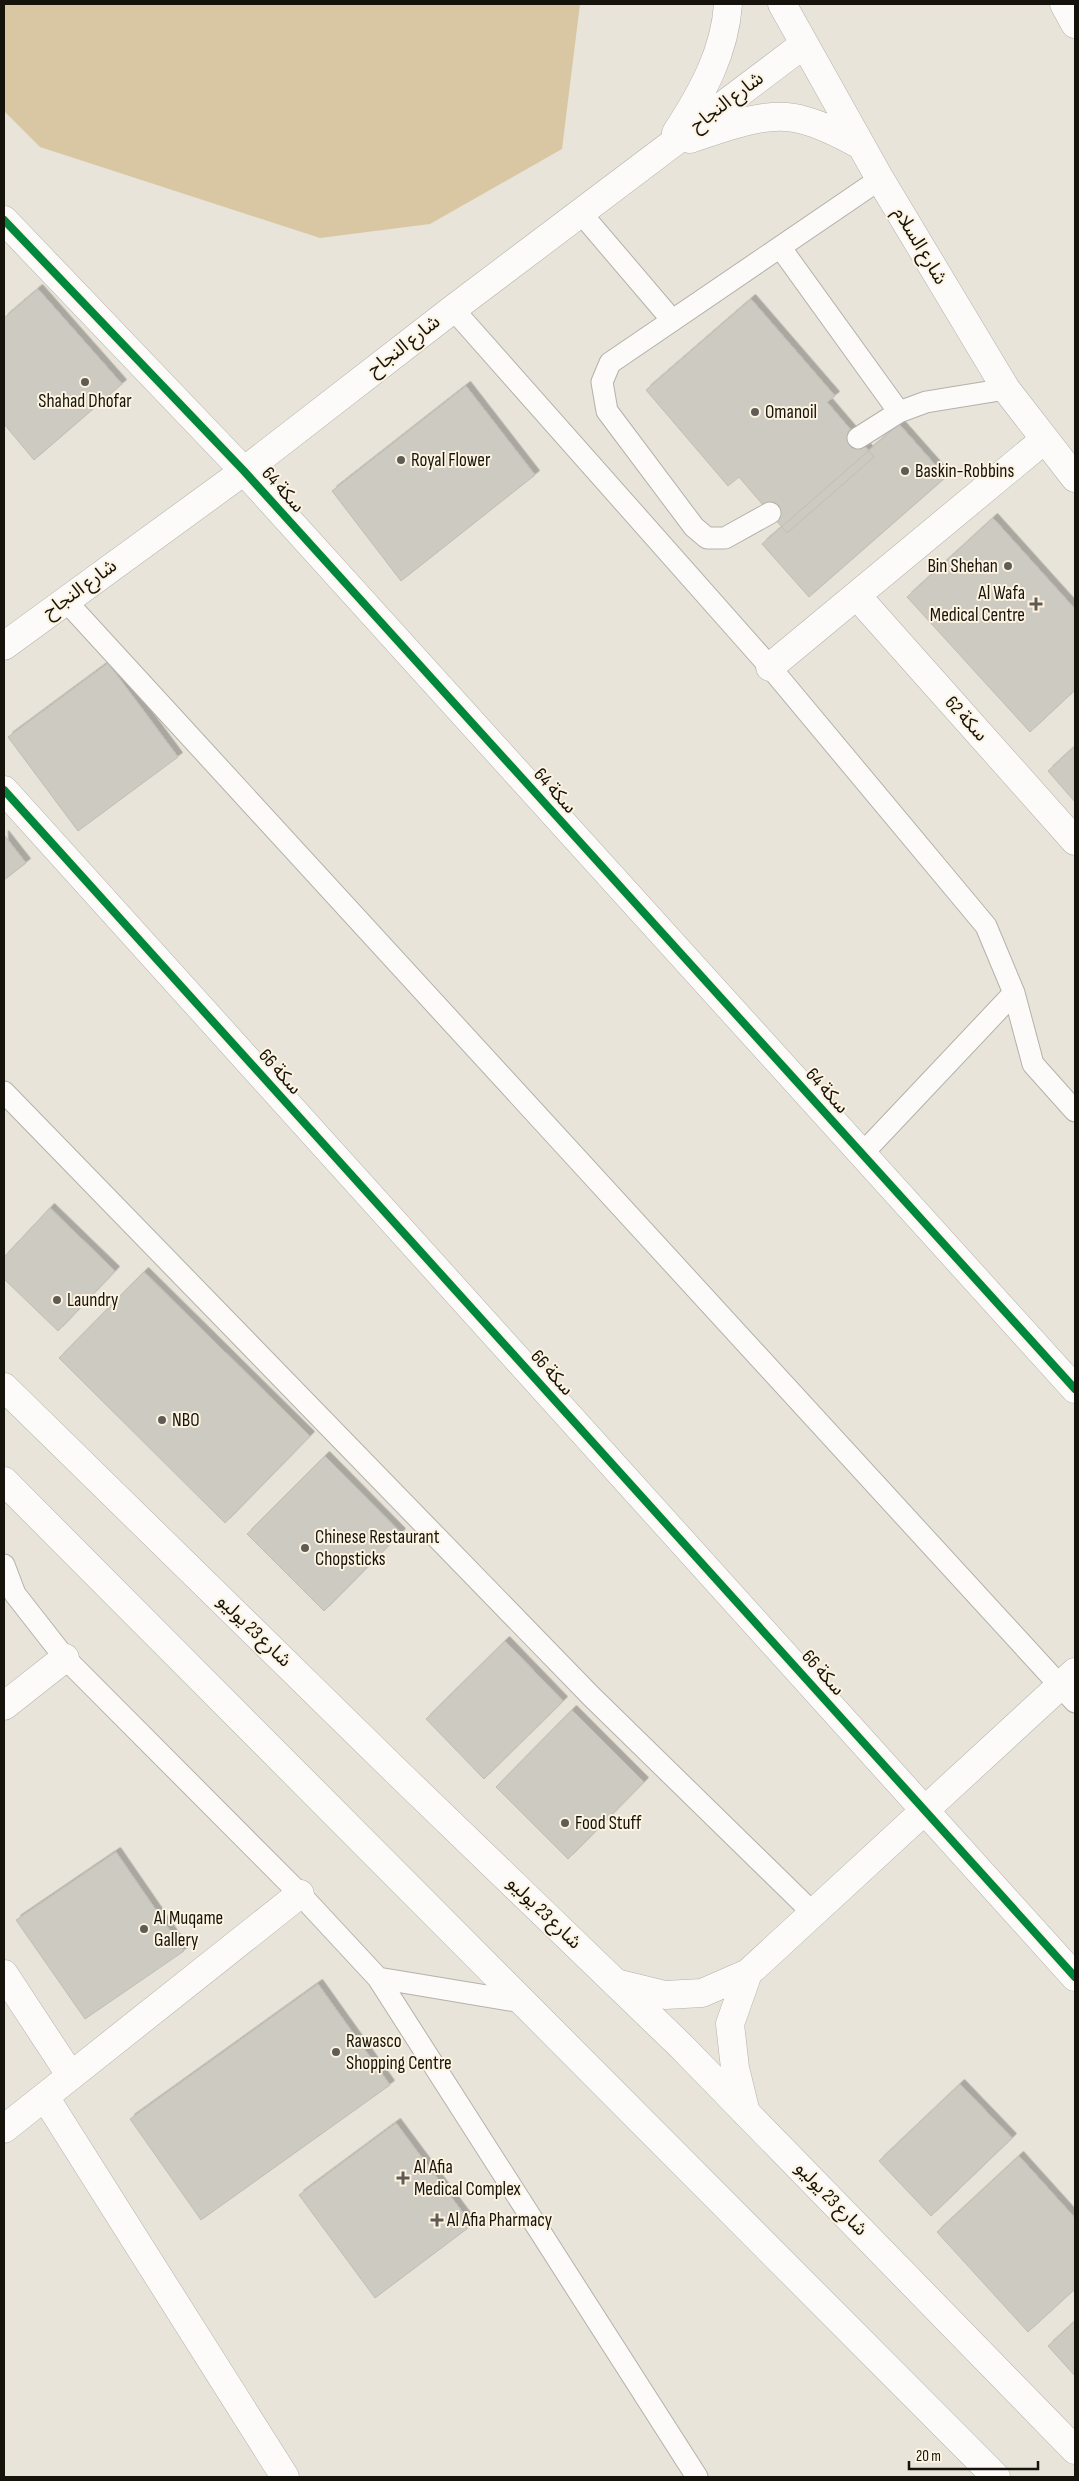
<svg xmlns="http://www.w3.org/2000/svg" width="1079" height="2481" font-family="'Sofia Sans Condensed','Noto Sans Arabic',sans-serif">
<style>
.green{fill:#d9c7a4}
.building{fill:#cdcac2;stroke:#c0bdb5;filter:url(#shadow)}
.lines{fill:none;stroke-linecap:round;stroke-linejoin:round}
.lane-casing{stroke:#b4b1aa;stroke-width:23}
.street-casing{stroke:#b4b1aa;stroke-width:29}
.secondary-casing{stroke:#b4b1aa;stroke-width:29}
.lane{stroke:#fcfbf9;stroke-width:21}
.street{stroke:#fcfbf9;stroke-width:28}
.secondary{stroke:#fcfbf9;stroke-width:28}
.cycleway-casing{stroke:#fcf3e1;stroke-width:11}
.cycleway{stroke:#00873e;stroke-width:8}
.poi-dot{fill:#605c55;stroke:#fcf3e1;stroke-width:2}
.labels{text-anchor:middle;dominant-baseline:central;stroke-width:4;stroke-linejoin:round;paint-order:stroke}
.street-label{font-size:19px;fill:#16130d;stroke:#fcf3e1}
.poi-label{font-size:19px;fill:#16130d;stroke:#fcf3e1;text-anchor:start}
</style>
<defs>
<filter id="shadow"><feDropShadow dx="4.5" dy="-4.5" stdDeviation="0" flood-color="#0004"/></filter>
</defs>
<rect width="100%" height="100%" fill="#e8e4da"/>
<path class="green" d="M 4,4 L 580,4 L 562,149 L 430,224 L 320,238 L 40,147 L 4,111 Z"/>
<path class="building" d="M 38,289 L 122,384 L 34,460 L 4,424 L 4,318 Z
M 751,299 L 835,396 L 827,402 L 874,457 L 787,533 L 739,477 L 728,486 L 646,390 Z
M 466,386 L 535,475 L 401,581 L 332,491 Z
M 899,424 L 946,477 L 809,597 L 762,544 Z
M 993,518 L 1075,609 L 1075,690 L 1030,732 L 907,597 Z
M 108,663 L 178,757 L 78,831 L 8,737 Z
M 1075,746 L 1075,802 L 1048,771 Z
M 4,835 L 26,863 L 4,880 Z
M 50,1208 L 115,1271 L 58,1331 L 4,1279 L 4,1257 Z
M 144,1272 L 310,1436 L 225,1523 L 59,1358 Z
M 325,1456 L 401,1533 L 324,1611 L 247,1534 Z
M 505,1641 L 563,1701 L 484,1779 L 426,1719 Z
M 572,1710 L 644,1782 L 568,1859 L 496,1787 Z
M 116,1852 L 184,1951 L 85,2019 L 16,1920 Z
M 318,1984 L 390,2085 L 201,2220 L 130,2119 Z
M 960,2084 L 1012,2138 L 931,2216 L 879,2161 Z
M 396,2123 L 472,2225 L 375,2298 L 299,2195 Z
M 1019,2156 L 1075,2218 L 1075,2289 L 1028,2332 L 937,2232 Z
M 1075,2321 L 1075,2376 L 1048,2346 Z"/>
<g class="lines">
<g class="lane-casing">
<path id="lane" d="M 580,212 L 672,320
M 780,247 L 899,412
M 453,309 L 770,667 L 986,926 L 1014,993 L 1033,1064 L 1075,1111
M 858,438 L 899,412 L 926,402 L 1006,389
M 770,513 L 725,538 L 707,538 L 694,527 L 607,411 L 602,382 L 610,363 L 880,179
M 65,600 L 1075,1702
M 4,1092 L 591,1696 L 813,1913
M 862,1154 L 1014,993
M 4,1565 L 15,1594 L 65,1658 L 300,1894 L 378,1978 L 697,2477
M 378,1978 L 522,2002"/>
</g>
<g class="street-casing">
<path id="street" d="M 1064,4 L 1075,24
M 4,220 L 244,471 L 1075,1389
M 857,596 L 1075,841
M 770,667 L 1044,440
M 4,790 L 1075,1977
M 4,1706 L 65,1658
M 4,1974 L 71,2076
M 616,1983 L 665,1995 L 702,1993 L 748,1973 L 1075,1672
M 45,2097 L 285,2477
M 746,2113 L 735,2068 L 730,2024 L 748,1973
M 4,2129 L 300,1894"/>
</g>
<g class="secondary-casing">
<path id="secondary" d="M 782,4 L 880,179 L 1006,389 L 1075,478
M 676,133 C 702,93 725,52 728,4
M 690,139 C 723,128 769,109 803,120 C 823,125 842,135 860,145
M 4,646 L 244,471 L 453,309 L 803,45
M 4,1387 L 396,1771 L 681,2046 L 1075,2450
M 4,1481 L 996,2477"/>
</g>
<use href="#lane" class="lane"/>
<use href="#street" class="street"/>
<use href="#secondary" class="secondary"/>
<g class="cycleway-casing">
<path id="cycleway" d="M 4,220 L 244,471 L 1075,1389
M 4,790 L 1075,1977"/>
</g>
<use href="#cycleway" class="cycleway"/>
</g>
<g class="poi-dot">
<circle cx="85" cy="382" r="5"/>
<circle cx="755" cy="412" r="5"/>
<circle cx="401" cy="460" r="5"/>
<circle cx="905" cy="471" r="5"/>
<circle cx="1008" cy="566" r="5"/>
<path d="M1033.5 596.5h5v5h5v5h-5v5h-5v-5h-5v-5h5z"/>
<circle cx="57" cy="1300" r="5"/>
<circle cx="162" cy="1420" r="5"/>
<circle cx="305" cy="1548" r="5"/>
<circle cx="565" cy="1823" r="5"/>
<circle cx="144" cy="1929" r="5"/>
<circle cx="336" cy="2052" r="5"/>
<path d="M400.5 2170.5h5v5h5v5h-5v5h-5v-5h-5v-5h5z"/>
<path d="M434.5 2212.5h5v5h5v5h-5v5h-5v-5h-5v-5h5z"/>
</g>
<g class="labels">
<g class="street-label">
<text transform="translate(727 102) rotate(-37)">شارع النجاح</text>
<text transform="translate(920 246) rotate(59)">شارع السلام</text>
<text transform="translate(404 346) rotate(-38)">شارع النجاح</text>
<text transform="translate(283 490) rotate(48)">سكة 64</text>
<text transform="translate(80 589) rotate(-36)">شارع النجاح</text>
<text transform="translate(966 719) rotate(48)">سكة 62</text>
<text transform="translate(555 791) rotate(48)">سكة 64</text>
<text transform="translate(280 1072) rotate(48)">سكة 66</text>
<text transform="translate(827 1091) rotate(48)">سكة 64</text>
<text transform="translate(552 1373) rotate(48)">سكة 66</text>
<text transform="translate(254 1631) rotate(44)">شارع 23 يوليو</text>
<text transform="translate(823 1673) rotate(48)">سكة 66</text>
<text transform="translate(544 1913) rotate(44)">شارع 23 يوليو</text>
<text transform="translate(831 2199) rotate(46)">شارع 23 يوليو</text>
</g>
<g class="poi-label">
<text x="85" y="401" text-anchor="middle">Shahad Dhofar</text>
<text x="765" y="412">Omanoil</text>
<text x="411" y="460">Royal Flower</text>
<text x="915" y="471">Baskin-Robbins</text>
<text x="998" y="566" text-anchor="end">Bin Shehan</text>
<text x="1025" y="593" text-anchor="end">Al Wafa<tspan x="1025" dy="22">Medical Centre</tspan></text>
<text x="67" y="1300">Laundry</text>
<text x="172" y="1420">NBO</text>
<text x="315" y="1537">Chinese Restaurant<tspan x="315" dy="22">Chopsticks</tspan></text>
<text x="575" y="1823">Food Stuff</text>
<text x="154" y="1918">Al Muqame<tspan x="154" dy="22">Gallery</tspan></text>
<text x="346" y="2041">Rawasco<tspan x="346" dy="22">Shopping Centre</tspan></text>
<text x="414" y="2167">Al Afia<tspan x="414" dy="22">Medical Complex</tspan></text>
<text x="447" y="2220">Al Afia Pharmacy</text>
</g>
</g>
<rect width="1079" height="2481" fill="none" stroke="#16130d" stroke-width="10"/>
<path d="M909 2461v8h129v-8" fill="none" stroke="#16130d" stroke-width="2.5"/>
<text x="916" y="2461" font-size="15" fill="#16130d" stroke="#fcf3e1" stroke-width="4" paint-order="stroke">20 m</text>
</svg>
